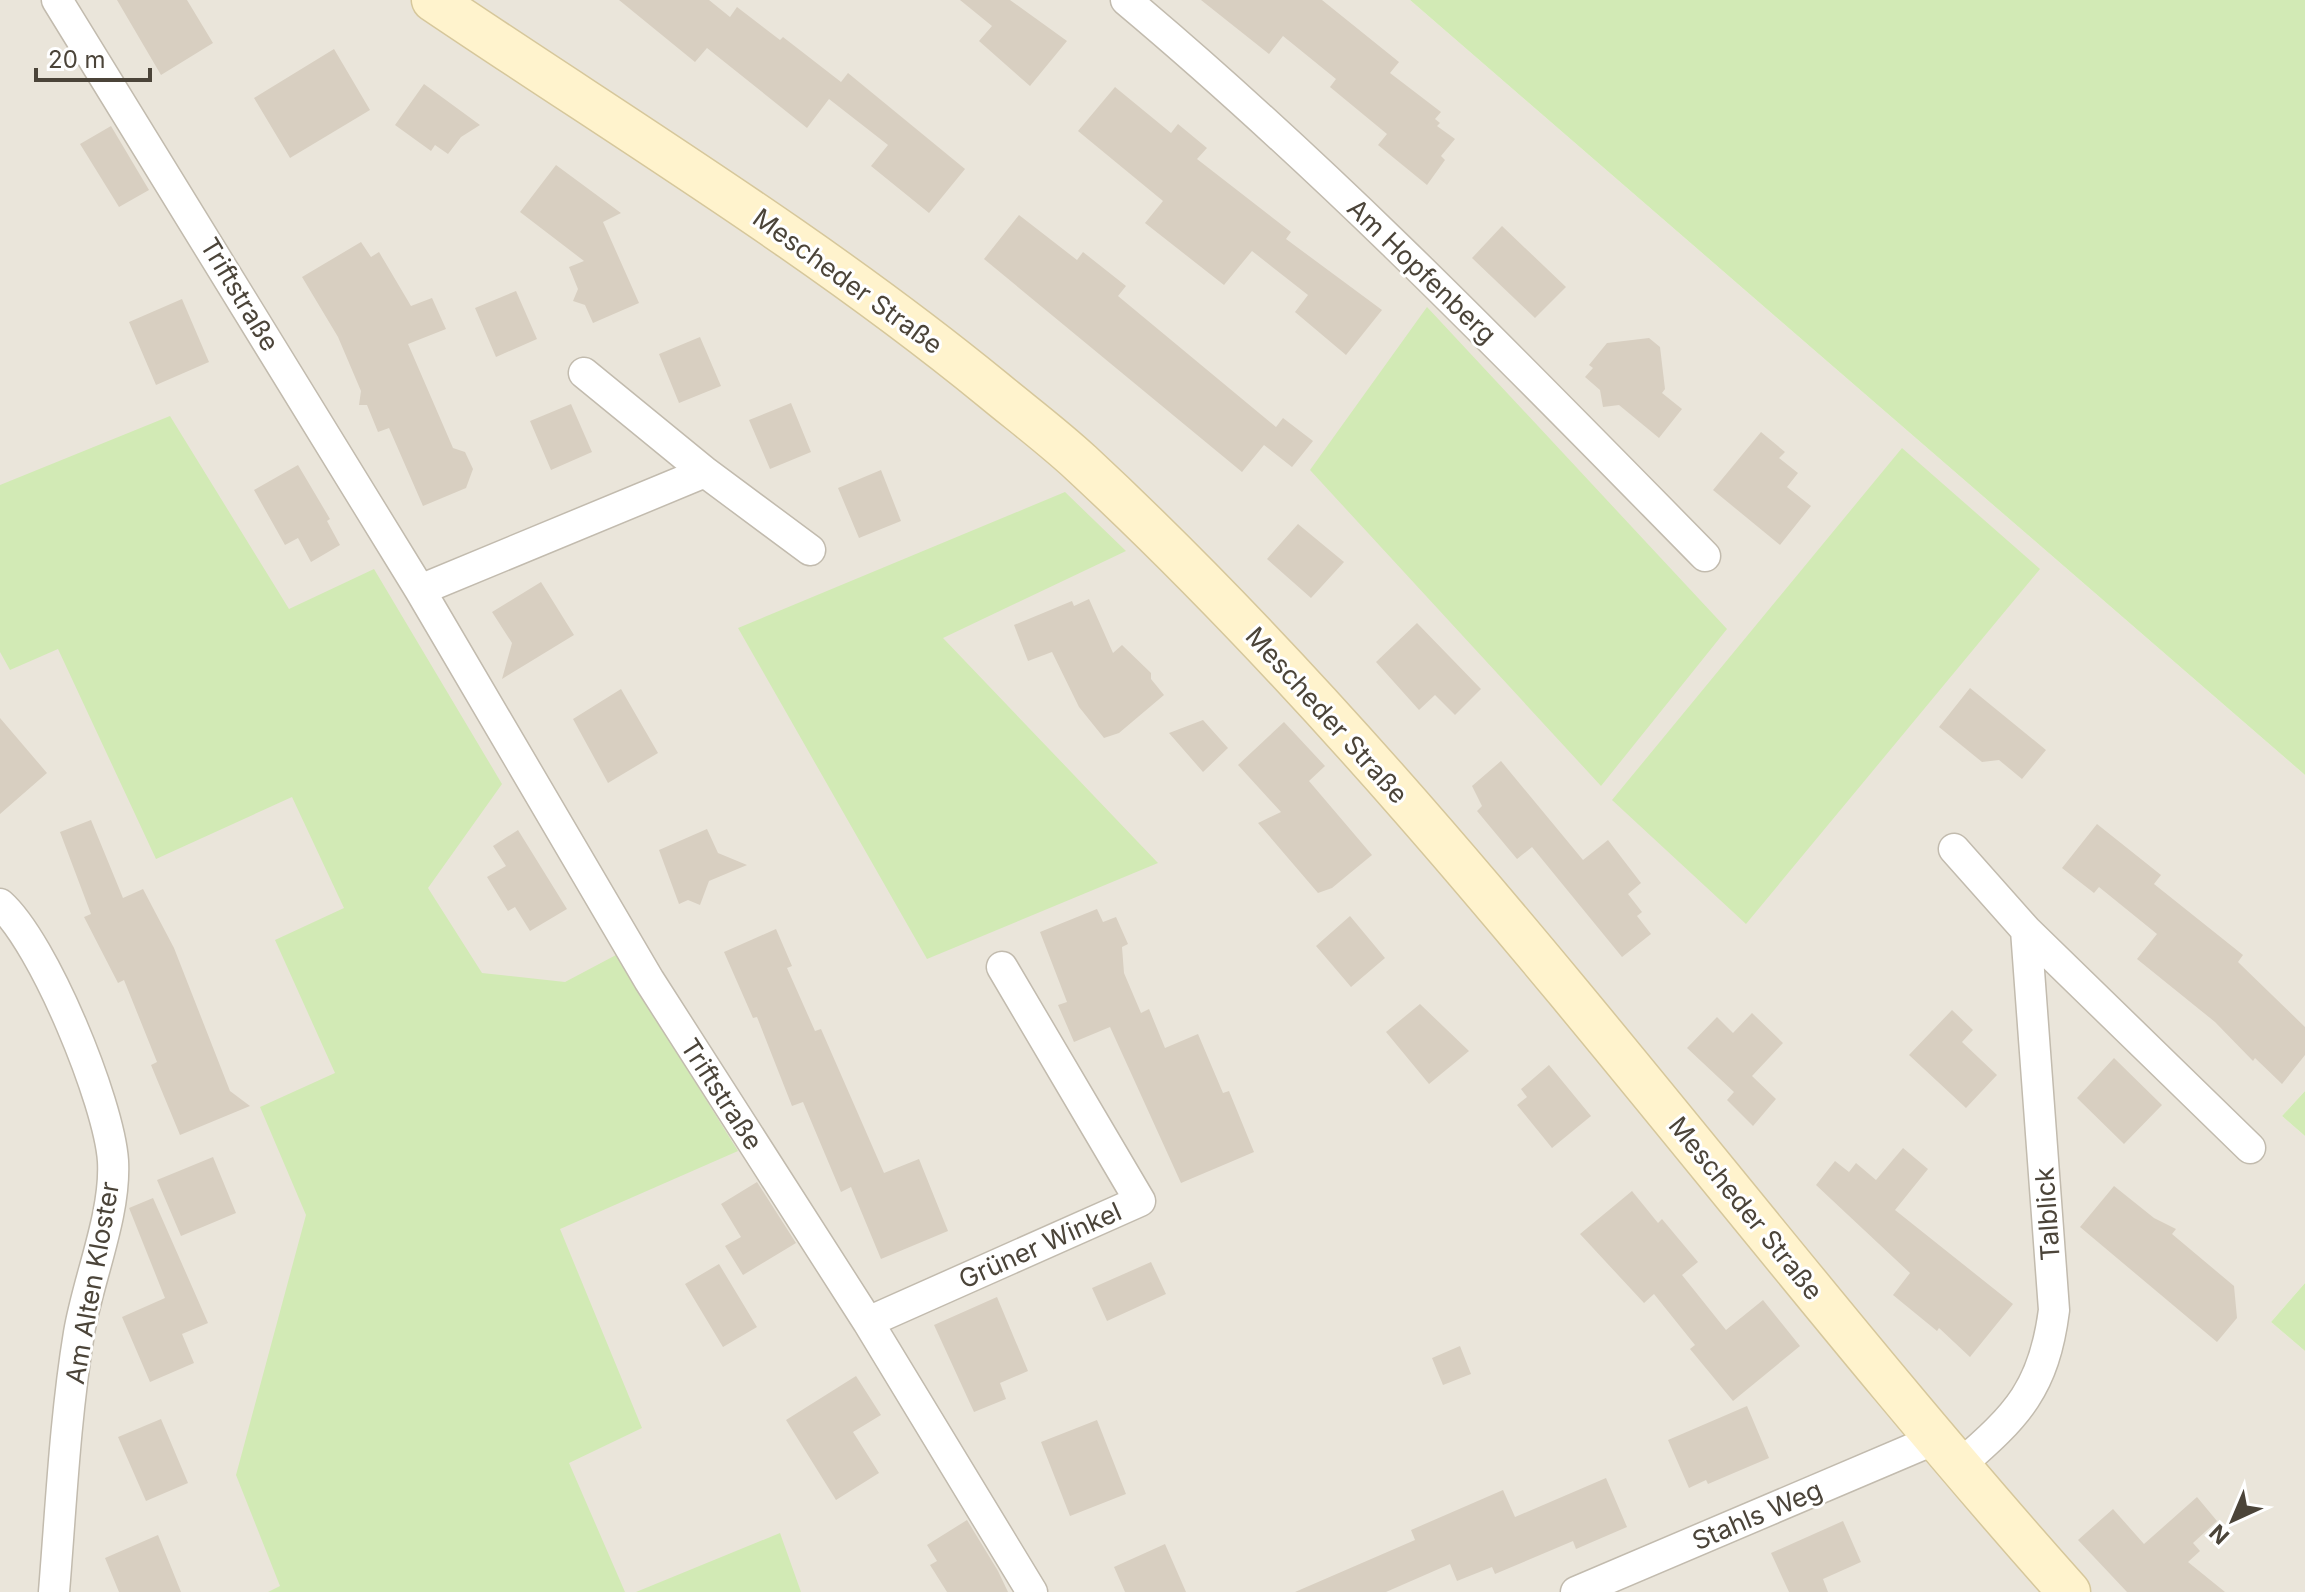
<svg xmlns="http://www.w3.org/2000/svg" width="2305" height="1592" font-family="Inter,sans-serif">
<style>
.residential{fill:#eae5da}
.green{fill:#d2eab5}
.building{fill:#d8cfc1}
.lines{fill:none;stroke-linecap:round;stroke-linejoin:round}
.street-casing{stroke:#c2bbae;stroke-width:33}
.secondary-casing{stroke:#d6c79b;stroke-width:45}
.street{stroke:#fff;stroke-width:30}
.secondary{stroke:#fff3cd;stroke-width:42}
.labels{text-anchor:middle;dominant-baseline:central;stroke-width:6;stroke-linejoin:round;paint-order:stroke}
.street-label{font-size:26px;fill:#4b4439;stroke:#fff}
</style>
<rect width="100%" height="100%" fill="#f6f3ec"/>
<path class="residential" d="M 0,0 L 1410,0 L 2305,775 L 2305,1091 L 2282,1116 L 2305,1136 L 2305,1283 L 2271,1322 L 2305,1351 L 2305,1592 L 0,1592 Z"/>
<path class="green" d="M 1410,0 L 2305,0 L 2305,775 Z
M 1427,307 L 1727,629 L 1601,786 L 1310,470 Z
M 170,416 L 289,609 L 374,569 L 502,784 L 428,888 L 482,973 L 565,982 L 616,955 L 738,1151 L 560,1229 L 642,1428 L 569,1463 L 625,1592 L 268,1592 L 280,1586 L 236,1475 L 306,1215 L 260,1107 L 335,1073 L 275,940 L 344,908 L 292,797 L 156,859 L 58,649 L 10,670 L 0,652 L 0,485 Z
M 1902,448 L 2040,569 L 1746,924 L 1612,800 Z
M 1065,492 L 1126,551 L 943,638 L 1158,863 L 927,959 L 738,628 Z
M 2305,1091 L 2305,1136 L 2282,1116 Z
M 2305,1283 L 2305,1351 L 2271,1322 Z
M 780,1533 L 801,1592 L 636,1592 Z"/>
<path class="building" d="M 117,0 L 187,0 L 213,43 L 161,75 Z
M 619,0 L 709,0 L 730,17 L 737,7 L 780,40 L 783,37 L 841,82 L 848,73 L 965,169 L 929,213 L 871,166 L 888,145 L 829,99 L 807,128 L 707,48 L 695,62 Z
M 960,0 L 1010,0 L 1067,41 L 1030,86 L 979,41 L 992,26 Z
M 1201,0 L 1322,0 L 1399,62 L 1390,73 L 1441,112 L 1435,119 L 1440,123 L 1437,126 L 1455,139 L 1441,156 L 1445,160 L 1427,185 L 1378,145 L 1387,134 L 1330,87 L 1336,79 L 1283,36 L 1269,54 Z
M 334,49 L 370,110 L 290,158 L 254,98 Z
M 424,84 L 480,125 L 461,137 L 448,154 L 435,145 L 431,151 L 395,125 Z
M 1115,87 L 1171,133 L 1178,124 L 1207,148 L 1197,159 L 1291,232 L 1286,239 L 1382,310 L 1346,355 L 1295,312 L 1308,295 L 1252,251 L 1224,285 L 1145,223 L 1163,201 L 1078,131 Z
M 111,126 L 149,190 L 119,207 L 80,144 Z
M 556,165 L 621,213 L 603,222 L 639,303 L 593,323 L 585,305 L 573,301 L 578,289 L 569,267 L 584,261 L 520,212 Z
M 1019,215 L 1077,260 L 1083,252 L 1126,286 L 1118,296 L 1276,427 L 1283,418 L 1313,441 L 1292,467 L 1264,445 L 1242,472 L 984,259 Z
M 1502,226 L 1566,287 L 1535,318 L 1472,258 Z
M 361,242 L 371,257 L 379,252 L 411,306 L 432,298 L 446,329 L 408,344 L 453,448 L 465,452 L 473,469 L 466,488 L 423,506 L 389,428 L 378,432 L 367,405 L 359,405 L 361,391 L 338,337 L 302,277 Z
M 516,291 L 537,339 L 496,357 L 475,308 Z
M 182,299 L 209,362 L 156,385 L 129,322 Z
M 700,337 L 721,386 L 679,403 L 659,354 Z
M 1649,338 L 1660,347 L 1665,389 L 1662,393 L 1682,409 L 1659,438 L 1619,405 L 1603,407 L 1600,390 L 1585,377 L 1593,368 L 1589,365 L 1607,343 Z
M 791,403 L 811,452 L 770,469 L 749,420 Z
M 571,404 L 592,452 L 551,470 L 530,421 Z
M 1761,432 L 1785,452 L 1779,458 L 1798,473 L 1787,487 L 1811,506 L 1780,545 L 1713,490 Z
M 298,465 L 330,519 L 327,521 L 340,545 L 311,562 L 298,538 L 285,545 L 254,490 Z
M 881,470 L 901,521 L 859,538 L 838,488 Z
M 1298,524 L 1344,562 L 1311,598 L 1267,559 Z
M 541,582 L 574,635 L 502,679 L 512,643 L 492,612 Z
M 1089,599 L 1113,653 L 1122,645 L 1151,673 L 1151,679 L 1164,695 L 1119,733 L 1104,738 L 1079,707 L 1052,652 L 1028,661 L 1014,625 L 1072,601 L 1074,606 Z
M 1417,623 L 1481,689 L 1455,715 L 1435,695 L 1419,710 L 1376,662 Z
M 1970,688 L 2046,750 L 2022,779 L 1999,760 L 1982,762 L 1939,727 Z
M 621,689 L 658,753 L 608,783 L 573,719 Z
M 0,718 L 47,773 L 0,814 Z
M 1203,720 L 1228,748 L 1203,772 L 1169,733 Z
M 1284,722 L 1325,766 L 1309,781 L 1372,855 L 1332,888 L 1318,893 L 1258,823 L 1281,812 L 1238,765 Z
M 1501,761 L 1583,860 L 1608,840 L 1641,883 L 1628,894 L 1642,912 L 1637,916 L 1651,934 L 1622,957 L 1532,847 L 1517,859 L 1477,811 L 1482,806 L 1472,786 Z
M 91,820 L 123,898 L 143,889 L 174,948 L 230,1091 L 250,1106 L 180,1135 L 151,1065 L 157,1062 L 124,980 L 118,983 L 84,917 L 91,914 L 60,832 Z
M 2097,824 L 2161,875 L 2154,884 L 2243,955 L 2238,962 L 2305,1027 L 2305,1055 L 2282,1084 L 2255,1058 L 2253,1061 L 2215,1022 L 2137,959 L 2157,934 L 2099,887 L 2094,893 L 2062,868 Z
M 707,829 L 718,853 L 747,865 L 709,881 L 700,905 L 688,900 L 679,904 L 659,850 Z
M 518,830 L 567,909 L 530,931 L 515,907 L 508,911 L 487,877 L 506,866 L 493,846 Z
M 1097,909 L 1103,922 L 1116,917 L 1128,944 L 1122,947 L 1124,973 L 1141,1013 L 1149,1009 L 1165,1048 L 1198,1034 L 1223,1093 L 1229,1091 L 1254,1152 L 1181,1183 L 1110,1027 L 1074,1042 L 1058,1005 L 1067,1002 L 1040,932 Z
M 1350,916 L 1385,958 L 1351,987 L 1316,946 Z
M 776,929 L 792,966 L 787,968 L 815,1031 L 821,1029 L 884,1173 L 919,1159 L 948,1231 L 881,1259 L 851,1187 L 841,1192 L 803,1102 L 792,1106 L 757,1017 L 753,1018 L 724,952 Z
M 1420,1004 L 1469,1051 L 1429,1084 L 1386,1032 Z
M 1952,1010 L 1973,1030 L 1962,1042 L 1997,1075 L 1966,1108 L 1909,1055 Z
M 1752,1013 L 1783,1043 L 1752,1076 L 1776,1099 L 1753,1126 L 1727,1100 L 1734,1092 L 1687,1048 L 1717,1017 L 1733,1033 Z
M 2114,1058 L 2162,1105 L 2124,1144 L 2077,1098 Z
M 1549,1065 L 1591,1116 L 1552,1148 L 1517,1105 L 1527,1097 L 1521,1089 Z
M 1903,1148 L 1928,1169 L 1895,1210 L 2013,1304 L 1970,1357 L 1939,1328 L 1937,1331 L 1893,1295 L 1910,1273 L 1816,1185 L 1835,1161 L 1849,1172 L 1856,1163 L 1876,1180 Z
M 213,1157 L 236,1213 L 181,1236 L 157,1180 Z
M 757,1182 L 796,1243 L 743,1275 L 725,1246 L 741,1237 L 721,1204 Z
M 2114,1186 L 2154,1218 L 2176,1229 L 2172,1234 L 2234,1286 L 2237,1318 L 2217,1342 L 2080,1227 Z
M 1632,1191 L 1658,1223 L 1662,1219 L 1698,1262 L 1682,1275 L 1726,1330 L 1763,1300 L 1800,1346 L 1733,1401 L 1690,1349 L 1695,1345 L 1654,1294 L 1644,1303 L 1580,1234 Z
M 153,1198 L 208,1323 L 182,1334 L 194,1363 L 150,1382 L 122,1317 L 165,1298 L 129,1208 Z
M 1151,1262 L 1166,1294 L 1107,1321 L 1092,1288 Z
M 719,1264 L 757,1327 L 723,1347 L 685,1284 Z
M 997,1297 L 1028,1371 L 1000,1383 L 1006,1399 L 974,1412 L 934,1325 Z
M 1460,1346 L 1471,1374 L 1443,1385 L 1432,1358 Z
M 856,1376 L 881,1415 L 853,1432 L 879,1473 L 836,1500 L 786,1420 Z
M 1747,1406 L 1769,1458 L 1708,1484 L 1706,1480 L 1689,1488 L 1668,1440 Z
M 161,1419 L 188,1483 L 146,1501 L 118,1437 Z
M 1097,1420 L 1126,1494 L 1070,1516 L 1041,1442 Z
M 1606,1478 L 1627,1527 L 1576,1549 L 1573,1541 L 1495,1574 L 1492,1567 L 1457,1581 L 1450,1564 L 1386,1592 L 1295,1592 L 1415,1540 L 1411,1530 L 1503,1490 L 1515,1517 Z
M 2197,1497 L 2217,1521 L 2193,1543 L 2200,1551 L 2188,1562 L 2225,1592 L 2127,1592 L 2078,1540 L 2113,1509 L 2144,1544 Z
M 967,1520 L 998,1571 L 1008,1592 L 947,1592 L 930,1565 L 937,1561 L 927,1545 Z
M 1843,1521 L 1861,1562 L 1823,1579 L 1828,1592 L 1789,1592 L 1771,1553 Z
M 158,1535 L 181,1592 L 119,1592 L 105,1558 Z
M 1165,1544 L 1186,1592 L 1125,1592 L 1114,1567 Z"/>
<g class="lines">
<g class="street-casing">
<path id="street" d="M 57,0 L 420,590 L 649,980 L 868,1322 L 1032,1592
M 1126,0 C 1331,172 1517,365 1705,556
M 705,472 L 810,550
M 420,590 L 705,472 L 584,373
M 1954,849 L 2026,930 L 2250,1148
M 0,904 C 44,943 109,1102 113,1161 C 116,1215 88,1279 79,1333 C 65,1418 61,1506 54,1592
M 868,1322 L 1140,1201 L 1002,967
M 1960,1465 C 2018,1415 2044,1388 2054,1310 L 2026,930
M 1576,1592 L 1938,1438"/>
</g>
<g class="secondary-casing">
<path id="secondary" d="M 433,0 C 621,127 816,245 992,389 C 1021,413 1053,437 1081,463 C 1448,804 1736,1219 2069,1592"/>
</g>
<use href="#street" class="street"/>
<use href="#secondary" class="secondary"/>
</g>
<g class="labels">
<g class="street-label">
<text transform="translate(1422 271) rotate(44)">Am Hopfenberg</text>
<text transform="translate(848 281) rotate(36)">Mescheder Straße</text>
<text transform="translate(240 294) rotate(59)">Triftstraße</text>
<text transform="translate(1327 715) rotate(48)">Mescheder Straße</text>
<text transform="translate(722 1094) rotate(57)">Triftstraße</text>
<text transform="translate(1746 1208) rotate(51)">Mescheder Straße</text>
<text transform="translate(2047 1214) rotate(-94)">Talblick</text>
<text transform="translate(1040 1245) rotate(-24)">Grüner Winkel</text>
<text transform="translate(92 1283) rotate(-80)">Am Alten Kloster</text>
<text transform="translate(1757 1515) rotate(-23)">Stahls Weg</text>
</g>
</g>
<g transform="translate(2233 1520) rotate(224)" stroke="#ffffff" stroke-width="6" paint-order="stroke">
<path d="M0-6L14 30L0 20L-14 30Z" fill="#4b4439"/>
<text y="-12" font-size="22" font-weight="bold" text-anchor="middle" fill="#4b4439">N</text>
</g>
<path d="M36 68v12h114v-12" fill="none" stroke="#4b4439" stroke-width="4"/>
<text x="48" y="68" font-size="24" fill="#4b4439" stroke="#ffffff" stroke-width="6" paint-order="stroke">20 m</text>
</svg>
